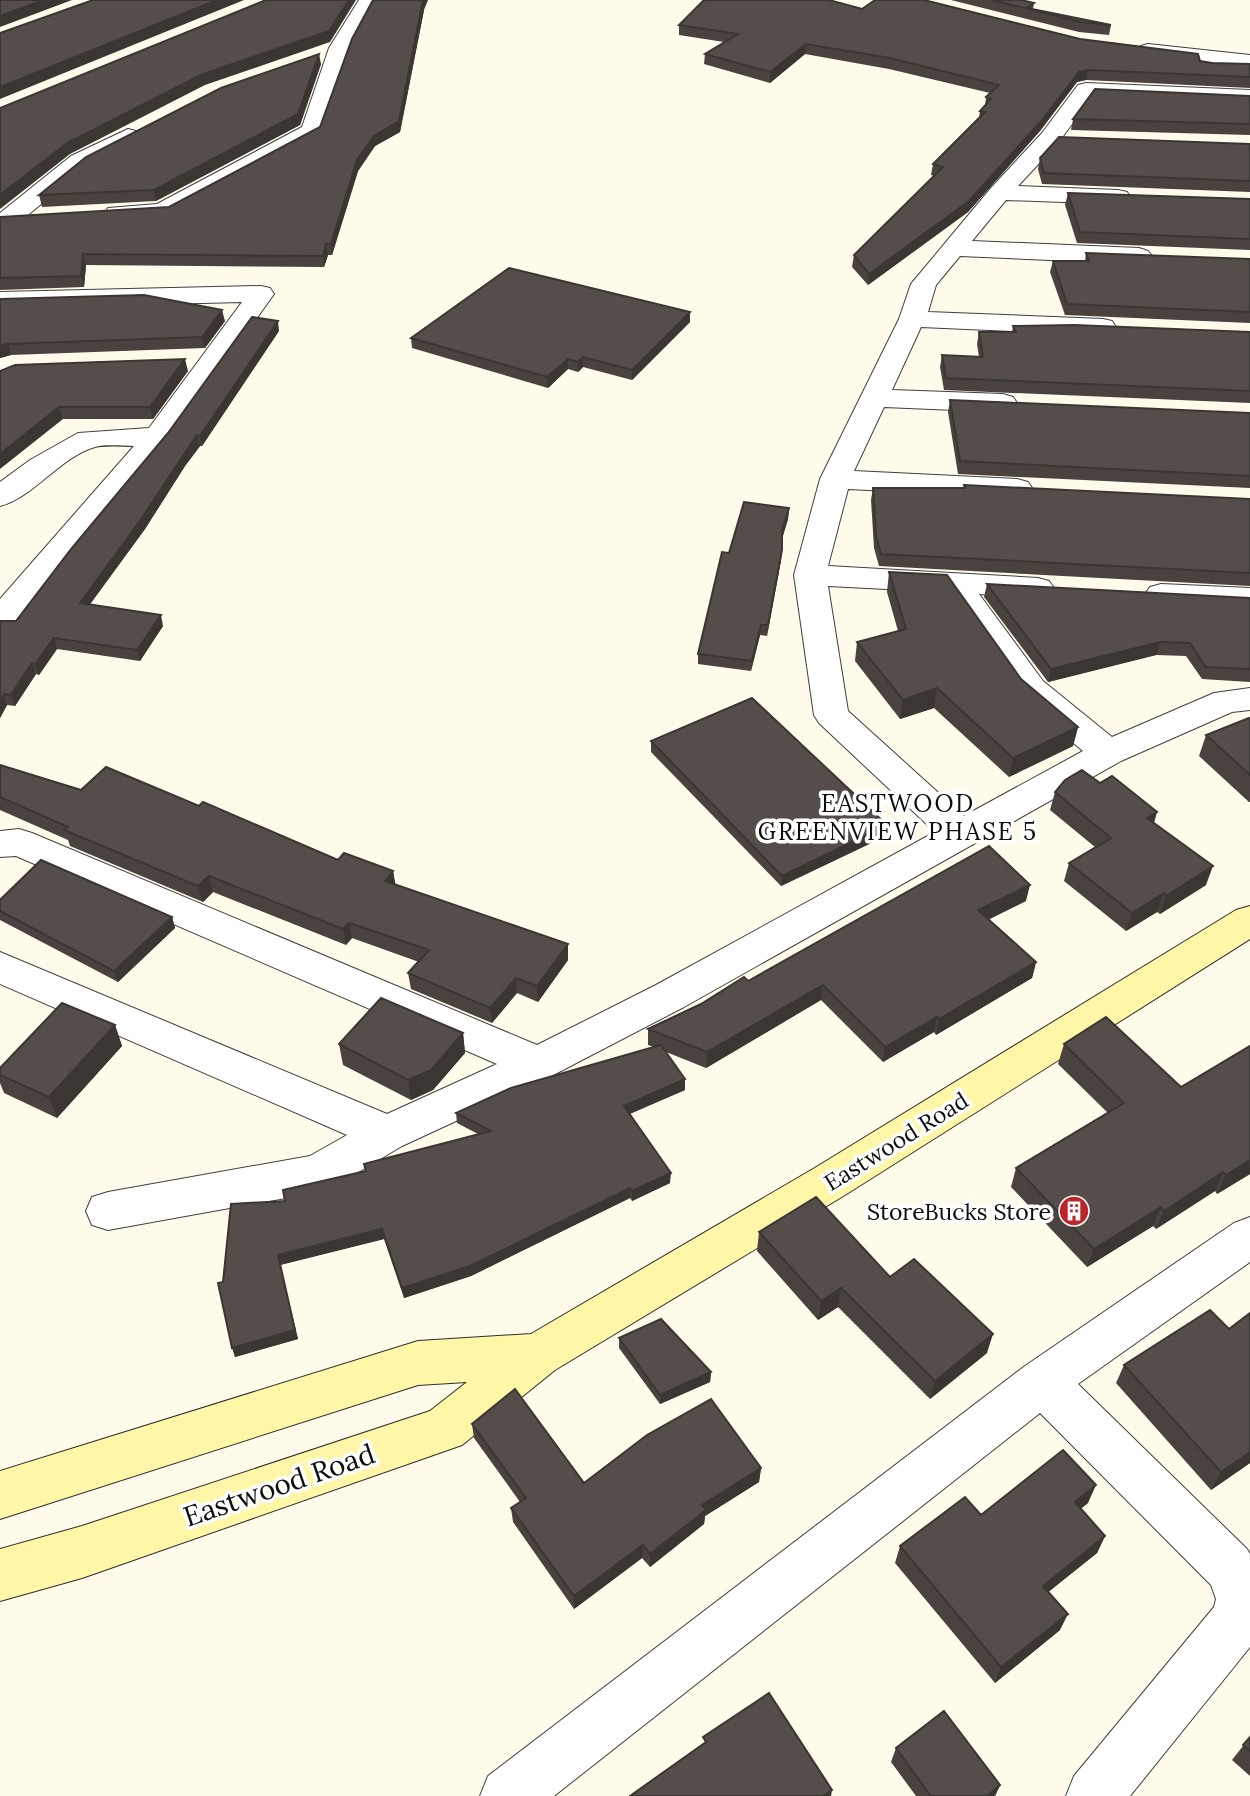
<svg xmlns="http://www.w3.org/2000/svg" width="1250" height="1796" font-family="Lora,serif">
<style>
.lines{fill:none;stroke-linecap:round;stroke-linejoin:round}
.minor-casing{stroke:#3f3f3f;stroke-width:2}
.secondary-casing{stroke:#2e2e2e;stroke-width:2}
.minor{fill:#fff;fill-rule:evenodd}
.secondary{fill:#fff6a7;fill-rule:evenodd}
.wall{fill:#49423f}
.shaded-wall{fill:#3c3633}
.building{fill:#554d49;stroke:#3c3633;stroke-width:2}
.labels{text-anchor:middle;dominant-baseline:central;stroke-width:7;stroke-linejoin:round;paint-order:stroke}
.street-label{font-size:23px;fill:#0c0c0c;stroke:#fff}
.poi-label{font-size:23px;fill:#0c0c0c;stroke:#fff;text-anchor:end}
.neighbourhood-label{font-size:24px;letter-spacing:2px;fill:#0c0c0c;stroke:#fff}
.near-street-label{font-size:28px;fill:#0c0c0c;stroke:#fff}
</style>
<rect width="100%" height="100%" fill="#fffbeb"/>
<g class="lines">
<g class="minor-casing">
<path id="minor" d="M 359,0 L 379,0 L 351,48 L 320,136 L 171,216 L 117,220 L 108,218 L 105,213 L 108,208 L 157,204 L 302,127 L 329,48 Z
M 1148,44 L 1250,55 L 1250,67 L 1141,54 L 1137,50 L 1141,46 Z
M 1086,83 L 1250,90 L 1250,104 L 1092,97 L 1058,143 L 1018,186 L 1118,190 L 1127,192 L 1130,197 L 1127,202 L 1118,204 L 1006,200 L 972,241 L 1139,248 L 1148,251 L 1152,256 L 1148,261 L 1139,264 L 960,256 L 936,285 L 928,312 L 1103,319 L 1112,321 L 1116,327 L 1112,333 L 1103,335 L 921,327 L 892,390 L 1003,394 L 1013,397 L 1017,403 L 1013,409 L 1003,412 L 884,407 L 854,471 L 1017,479 L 1028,482 L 1032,488 L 1028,494 L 1017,497 L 848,489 L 828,566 L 1038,578 L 1049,581 L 1054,588 L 1049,595 L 1038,598 L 979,594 L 1043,681 L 1112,737 L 1214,693 L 1250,688 L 1250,710 L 1232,712 L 1121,761 L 684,1007 L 534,1085 L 402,1146 L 335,1186 L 319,1192 L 108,1230 L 92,1225 L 86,1211 L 92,1197 L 108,1192 L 310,1156 L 347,1135 L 0,984 L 0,952 L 387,1114 L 497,1064 L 16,856 L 0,857 L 0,831 L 19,829 L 32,833 L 537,1045 L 656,985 L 935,832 L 819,723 L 814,715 L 794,575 L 820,479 L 899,319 L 911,284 L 991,188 L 1042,133 L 1078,85 ZM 828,586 L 945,592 L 1019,697 L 1083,751 L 964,816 L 848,711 Z
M 128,129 L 136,131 L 139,136 L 136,141 L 87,166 L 17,224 L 0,224 L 0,213 L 71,156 Z
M 261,286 L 270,288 L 274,294 L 168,442 L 12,627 L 0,630 L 0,599 L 134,446 C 122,446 106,444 95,447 C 60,457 33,498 0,506 L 0,482 L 30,460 L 78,433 L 149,428 L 242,302 L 0,308 L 0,292 Z
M 1161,584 L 1250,588 L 1250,608 L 1161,604 L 1150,601 L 1145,594 L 1150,587 Z
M 1250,1217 L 1250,1262 L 1078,1384 L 1247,1549 L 1250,1554 L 1250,1647 L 1130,1796 L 1066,1796 L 1074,1776 L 1214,1607 L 1216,1599 L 1211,1585 L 1040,1413 L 554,1796 L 480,1796 L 488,1776 L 1025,1366 L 1234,1223 Z"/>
</g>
<g class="secondary-casing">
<path id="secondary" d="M 1250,906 L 1250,939 L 845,1195 L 555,1370 L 462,1445 L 82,1578 L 0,1601 L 0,1549 L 82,1526 L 430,1411 L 467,1382 L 418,1385 L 0,1519 L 0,1471 L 418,1341 L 531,1334 L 813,1169 L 1236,910 Z"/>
</g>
<use href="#minor" class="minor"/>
<use href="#secondary" class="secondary"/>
</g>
<path class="wall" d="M 951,0 L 1021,0 L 1034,3 L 1033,9 L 1111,25 L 1109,35 L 1079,32 Z
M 862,9 L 1080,39 L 1212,63 L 1250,64 L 1250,88 L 1086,80 L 1077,82 L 1040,131 L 968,212 L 868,285 L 852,267 L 854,255 L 934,176 L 931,175 L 933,164 L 979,118 L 980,111 L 985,106 L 986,97 L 990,93 L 889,69 L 805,54 L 770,83 L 704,64 L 705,54 L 724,42 L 679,35 L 679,25 Z
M 424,10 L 400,132 L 375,146 L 358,171 L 332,255 L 328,255 L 324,267 L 86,265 L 84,287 L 0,290 L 0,217 L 169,207 L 320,127 Z
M 321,64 L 300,125 L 156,201 L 42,207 L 39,195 Z
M 1250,96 L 1250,135 L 1071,130 L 1073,119 Z
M 1250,144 L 1250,192 L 1042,184 L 1038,169 L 1040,158 Z
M 1068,193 L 1250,199 L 1250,250 L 1077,243 L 1065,205 Z
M 1086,253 L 1250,259 L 1250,323 L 1065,315 L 1050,272 L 1053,261 L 1085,261 Z
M 0,299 L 225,321 L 205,348 L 11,355 L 0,358 Z
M 690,322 L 632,380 L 583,367 L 578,372 L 568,369 L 548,388 L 412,348 L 411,338 Z
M 1013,326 L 1250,332 L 1250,403 L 944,390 L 940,367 L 942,355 L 979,357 L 977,344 L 979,332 L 1012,332 Z
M 279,331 L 202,446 L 200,446 L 185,466 L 145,529 L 90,604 L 163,626 L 140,661 L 57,649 L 39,675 L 36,674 L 15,706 L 7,705 L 0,718 L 16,621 Z
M 0,371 L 188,371 L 153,419 L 63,419 Z
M 950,400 L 1250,413 L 1250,488 L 958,474 L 948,412 Z
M 964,485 L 1250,499 L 1250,586 L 879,566 L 874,548 L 871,500 L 873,488 L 964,488 Z
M 789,508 L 788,519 L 782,539 L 781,560 L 767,636 L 760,635 L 751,671 L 698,664 L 698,654 L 729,553 Z
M 889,572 L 1078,727 L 1073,746 L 1009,777 L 934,708 L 900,719 L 855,661 L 857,642 L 898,631 L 887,592 Z
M 987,584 L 1250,598 L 1250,682 L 1202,679 L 1186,656 L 1156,655 L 1048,682 L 984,597 Z
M 1250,719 L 1250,802 L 1249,802 L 1199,756 L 1206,735 Z
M 651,741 L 886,836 L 781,886 L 651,752 Z
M 0,765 L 81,790 L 199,806 L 338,860 L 393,871 L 395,884 L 568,944 L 568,960 L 538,1002 L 517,993 L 492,1023 L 411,989 L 408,973 L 419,962 L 352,938 L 346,945 L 213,892 L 203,902 L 70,846 L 68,840 L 0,810 Z
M 1100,783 L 1157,812 L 1154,823 L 1206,885 L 1160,914 L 1157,912 L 1126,931 L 1064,881 L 1069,863 L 1095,847 L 1050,810 L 1055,792 Z
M 0,900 L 172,917 L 175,928 L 118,982 L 0,920 Z
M 1026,901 L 988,920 L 1036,962 L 1032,978 L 936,1035 L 934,1032 L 883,1062 L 821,1000 L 706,1068 L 666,1052 L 685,1090 L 630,1114 L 670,1183 L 632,1201 L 630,1198 L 471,1276 L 404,1298 L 384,1239 L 280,1265 L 298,1339 L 235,1357 L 223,1282 L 366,1171 L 364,1164 L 478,1134 L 457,1123 L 456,1113 L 654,1047 L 648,1045 L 648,1029 L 748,981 Z
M 115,1025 L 122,1046 L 57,1118 L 4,1093 L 0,1083 L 0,1068 Z
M 463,1033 L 465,1053 L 433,1090 L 411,1100 L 343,1065 L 339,1044 Z
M 1064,1044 L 1181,1087 L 1250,1046 L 1250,1174 L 1217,1194 L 1215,1191 L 1156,1229 L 1153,1226 L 1087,1267 L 1011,1187 L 1016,1168 L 1108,1113 L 1058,1064 Z
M 759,1232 L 890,1277 L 987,1353 L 930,1399 L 838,1307 L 818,1320 L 757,1251 Z
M 1250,1313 L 1250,1463 L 1211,1490 L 1116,1383 L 1124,1365 L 1229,1329 Z
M 619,1338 L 711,1372 L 710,1382 L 660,1404 L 619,1348 Z
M 472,1424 L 584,1483 L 761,1468 L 759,1482 L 705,1516 L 704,1524 L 650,1567 L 642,1558 L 574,1609 L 513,1522 L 511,1508 L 520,1502 L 474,1438 Z
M 1088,1503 L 1080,1509 L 1105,1536 L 1097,1553 L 1048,1592 L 1060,1630 L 995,1683 L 895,1563 L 900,1546 L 981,1515 Z
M 1250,1737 L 1250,1776 L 1232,1760 Z
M 896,1748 L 1000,1785 L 995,1796 L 916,1796 L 891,1762 Z"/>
<path class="shaded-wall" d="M 43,0 L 72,0 L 0,27 L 0,16 Z
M 217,0 L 244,0 L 0,99 L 0,87 Z
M 349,0 L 356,0 L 330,42 L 205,85 L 70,154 L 0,209 L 0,195 L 67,143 Z
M 423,0 L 428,0 L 424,10 L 400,132 L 375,146 L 358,171 L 332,255 L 331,244 L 357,160 Z
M 806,44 L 805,54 L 770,83 L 770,72 Z
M 319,54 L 321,64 L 300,125 L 156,201 L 154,190 Z
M 1088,70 L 1086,80 L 1077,82 L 1040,131 L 968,212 L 868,285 L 869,274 L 1079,72 Z
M 326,244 L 328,255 L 324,267 L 323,256 Z
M 83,254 L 86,265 L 84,287 L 81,276 Z
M 222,310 L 225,321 L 205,348 L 202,337 Z
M 690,312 L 690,322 L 632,380 L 632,370 Z
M 278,321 L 279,331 L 202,446 L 200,436 Z
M 8,344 L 11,355 L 0,358 L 0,346 Z
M 583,357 L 583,367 L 578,372 L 578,362 Z
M 185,359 L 188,371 L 153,419 L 150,407 Z
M 568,359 L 568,369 L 548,388 L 547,377 Z
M 59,407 L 63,419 L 0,469 L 0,454 Z
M 197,435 L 200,446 L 185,466 L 145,529 L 83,614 L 80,603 Z
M 789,508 L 788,519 L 781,542 L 782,531 Z
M 782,550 L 781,560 L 767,636 L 768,625 Z
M 161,615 L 163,626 L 140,661 L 137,650 Z
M 761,625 L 760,635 L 751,671 L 752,661 Z
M 54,638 L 57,649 L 39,675 L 35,664 Z
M 1160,642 L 1156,655 L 1048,682 L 1051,669 Z
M 32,663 L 36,674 L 15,706 L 11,695 Z
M 937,688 L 934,708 L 900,719 L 903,700 Z
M 4,694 L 7,705 L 0,718 L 0,701 Z
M 1078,727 L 1073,746 L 1009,777 L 1013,758 Z
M 1157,812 L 1151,831 L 1147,818 Z
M 887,825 L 886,836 L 781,886 L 782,876 Z
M 1213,866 L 1206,885 L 1160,914 L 1166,896 Z
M 393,871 L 396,887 L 385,881 Z
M 209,876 L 213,892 L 203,902 L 198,886 Z
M 1030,885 L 1026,901 L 974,926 L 978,910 Z
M 1164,893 L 1157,912 L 1126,931 L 1132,913 Z
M 172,917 L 175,928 L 118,982 L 114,971 Z
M 349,923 L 352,938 L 346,945 L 343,929 Z
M 568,944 L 568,960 L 538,1002 L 537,986 Z
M 1036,962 L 1032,978 L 936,1035 L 939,1019 Z
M 516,978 L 517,993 L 492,1023 L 490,1008 Z
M 823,985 L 821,1000 L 706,1068 L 707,1052 Z
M 937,1017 L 934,1032 L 883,1062 L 885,1047 Z
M 115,1025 L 122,1046 L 57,1118 L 49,1097 Z
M 463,1033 L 465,1053 L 433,1090 L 411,1100 L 408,1080 Z
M 685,1079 L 685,1090 L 624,1116 L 624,1106 Z
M 1250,1160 L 1250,1174 L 1217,1194 L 1226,1175 Z
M 1223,1172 L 1215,1191 L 1156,1229 L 1164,1211 Z
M 671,1173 L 670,1183 L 632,1201 L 632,1191 Z
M 630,1188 L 630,1198 L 471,1276 L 404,1298 L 402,1288 Z
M 1161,1207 L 1153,1226 L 1087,1267 L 1094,1249 Z
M 382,1229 L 384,1239 L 280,1265 L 298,1339 L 235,1357 L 232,1348 L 278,1255 Z
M 841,1288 L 838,1307 L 818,1320 L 821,1301 Z
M 993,1334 L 987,1353 L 930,1399 L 935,1381 Z
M 711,1372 L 710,1382 L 660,1404 L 660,1395 Z
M 1250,1452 L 1250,1463 L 1211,1490 L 1221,1472 Z
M 761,1468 L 759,1482 L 705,1516 L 704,1524 L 650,1567 L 650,1554 L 702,1505 Z
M 1096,1485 L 1088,1503 L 1067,1520 L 1075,1502 Z
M 1105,1536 L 1097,1553 L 1036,1602 L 1043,1586 Z
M 643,1545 L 642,1558 L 574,1609 L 574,1596 Z
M 1068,1614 L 1060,1630 L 995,1683 L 1001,1667 Z
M 1000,1785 L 995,1796 L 987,1796 Z
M 832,1790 L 831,1796 L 823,1796 Z"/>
<path class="building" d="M 0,0 L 43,0 L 0,16 Z
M 93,0 L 217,0 L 0,87 L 0,33 Z
M 266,0 L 349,0 L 329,31 L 203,74 L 67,143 L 0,195 L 0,108 Z
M 373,0 L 423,0 L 399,121 L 374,136 L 357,160 L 331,244 L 326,244 L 323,256 L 83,254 L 81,276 L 0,278 L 0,217 L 169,207 L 320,127 L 352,39 Z
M 704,0 L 829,0 L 862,9 L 875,0 L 924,0 L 1080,39 L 1198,54 L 1200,61 L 1212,63 L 1250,64 L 1250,77 L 1088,70 L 1079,72 L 1042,120 L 969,201 L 869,274 L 854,255 L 943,167 L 933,164 L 985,112 L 980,111 L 991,99 L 986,97 L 999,85 L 890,58 L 806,44 L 770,72 L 705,54 L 738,34 L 679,25 Z
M 992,0 L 1021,0 L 1034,3 L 1027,8 L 1111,25 L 1081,22 Z
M 319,54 L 298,114 L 154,190 L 39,195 L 86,157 L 221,88 Z
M 1095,89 L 1250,96 L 1250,124 L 1073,119 Z
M 1059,137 L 1250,144 L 1250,181 L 1044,173 L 1040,158 Z
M 1068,193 L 1250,199 L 1250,239 L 1080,232 Z
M 1086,253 L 1250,259 L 1250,312 L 1067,304 L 1053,261 L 1089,261 Z
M 509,268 L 690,312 L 632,370 L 583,357 L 578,362 L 568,359 L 547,377 L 411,338 Z
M 144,295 L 222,310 L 202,337 L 8,344 L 0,346 L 0,299 Z
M 252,317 L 278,321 L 200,436 L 197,435 L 183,456 L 142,518 L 80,603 L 161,615 L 137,650 L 54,638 L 35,664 L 32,663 L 11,695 L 4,694 L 0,701 L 0,621 L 16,621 L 71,549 L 168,433 Z
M 1074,325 L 1250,332 L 1250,391 L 946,378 L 942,355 L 983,357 L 979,332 L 1016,332 L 1013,326 Z
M 185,359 L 150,407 L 59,407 L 0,454 L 0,371 L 15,365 Z
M 950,400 L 1250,413 L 1250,476 L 960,461 Z
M 964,485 L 1250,499 L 1250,573 L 881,554 L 876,536 L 873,488 L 965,488 Z
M 744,502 L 789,508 L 782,531 L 782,550 L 768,625 L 761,625 L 752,661 L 698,654 L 722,552 L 729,553 Z
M 889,572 L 947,575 L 1021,679 L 1078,727 L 1013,758 L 937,688 L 903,700 L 857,642 L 906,629 Z
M 987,584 L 1250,598 L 1250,669 L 1206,667 L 1190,643 L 1160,642 L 1051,669 Z
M 752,698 L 887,825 L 782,876 L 651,741 Z
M 1249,718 L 1250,719 L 1250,775 L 1206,735 Z
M 0,765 L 81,790 L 106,767 L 199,806 L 203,802 L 338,860 L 344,853 L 393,871 L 385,881 L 568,944 L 537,986 L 516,978 L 490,1008 L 408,973 L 429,950 L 349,923 L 343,929 L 209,876 L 198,886 L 64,830 L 68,827 L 0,797 Z
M 1082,770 L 1100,783 L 1112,776 L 1157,812 L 1147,818 L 1213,866 L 1166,896 L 1164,893 L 1132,913 L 1069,863 L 1111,838 L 1055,792 L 1065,780 Z
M 989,846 L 1030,885 L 978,910 L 1036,962 L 939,1019 L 937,1017 L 885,1047 L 823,985 L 707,1052 L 648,1029 L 701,1004 L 744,977 L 748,981 Z
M 41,860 L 172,917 L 114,971 L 0,911 L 0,900 Z
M 381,998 L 463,1033 L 431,1070 L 408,1080 L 339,1044 Z
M 62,1003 L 115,1025 L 49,1097 L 0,1075 L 0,1068 Z
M 1106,1017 L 1181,1087 L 1250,1046 L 1250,1160 L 1226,1175 L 1223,1172 L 1164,1211 L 1161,1207 L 1094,1249 L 1016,1168 L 1124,1103 L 1064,1044 Z
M 661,1045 L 685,1079 L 624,1106 L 671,1173 L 632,1191 L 630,1188 L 470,1266 L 402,1288 L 382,1229 L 278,1255 L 295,1330 L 232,1348 L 218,1283 L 223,1282 L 231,1204 L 285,1201 L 283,1190 L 366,1171 L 364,1164 L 491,1131 L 456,1113 L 511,1088 Z
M 816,1197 L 890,1277 L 914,1259 L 993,1334 L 935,1381 L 841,1288 L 821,1301 L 759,1232 Z
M 1210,1310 L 1229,1329 L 1250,1313 L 1250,1452 L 1221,1472 L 1124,1365 Z
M 661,1319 L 711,1372 L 660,1395 L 619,1338 Z
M 515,1389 L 584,1483 L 647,1435 L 711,1399 L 761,1468 L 702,1505 L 706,1510 L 650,1554 L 643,1545 L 574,1596 L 511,1508 L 526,1498 L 472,1424 Z
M 1063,1450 L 1096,1485 L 1075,1502 L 1105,1536 L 1043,1586 L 1068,1614 L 1001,1667 L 900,1546 L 965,1497 L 981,1515 Z
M 769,1693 L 832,1790 L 823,1796 L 630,1796 L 706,1742 L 703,1737 Z
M 944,1711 L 1000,1785 L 987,1796 L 931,1796 L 896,1748 Z
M 1250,1737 L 1250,1751 L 1243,1745 Z"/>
<defs>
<g id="building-disc" transform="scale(1.575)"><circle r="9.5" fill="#bb252a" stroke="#fff"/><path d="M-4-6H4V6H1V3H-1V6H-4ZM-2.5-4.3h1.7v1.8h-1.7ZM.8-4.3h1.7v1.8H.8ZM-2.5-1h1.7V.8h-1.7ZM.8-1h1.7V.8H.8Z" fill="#fff"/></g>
</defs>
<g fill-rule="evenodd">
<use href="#building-disc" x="1074" y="1211"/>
</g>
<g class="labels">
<g class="street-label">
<text transform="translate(896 1141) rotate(-32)">Eastwood Road</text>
</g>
<g class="poi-label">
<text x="1051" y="1211">StoreBucks Store</text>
</g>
<g class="neighbourhood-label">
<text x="898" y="803">EASTWOOD<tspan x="898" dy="28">GREENVIEW PHASE 5</tspan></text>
</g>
<g class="near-street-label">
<text transform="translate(279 1485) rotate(-19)">Eastwood Road</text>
</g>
</g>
</svg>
